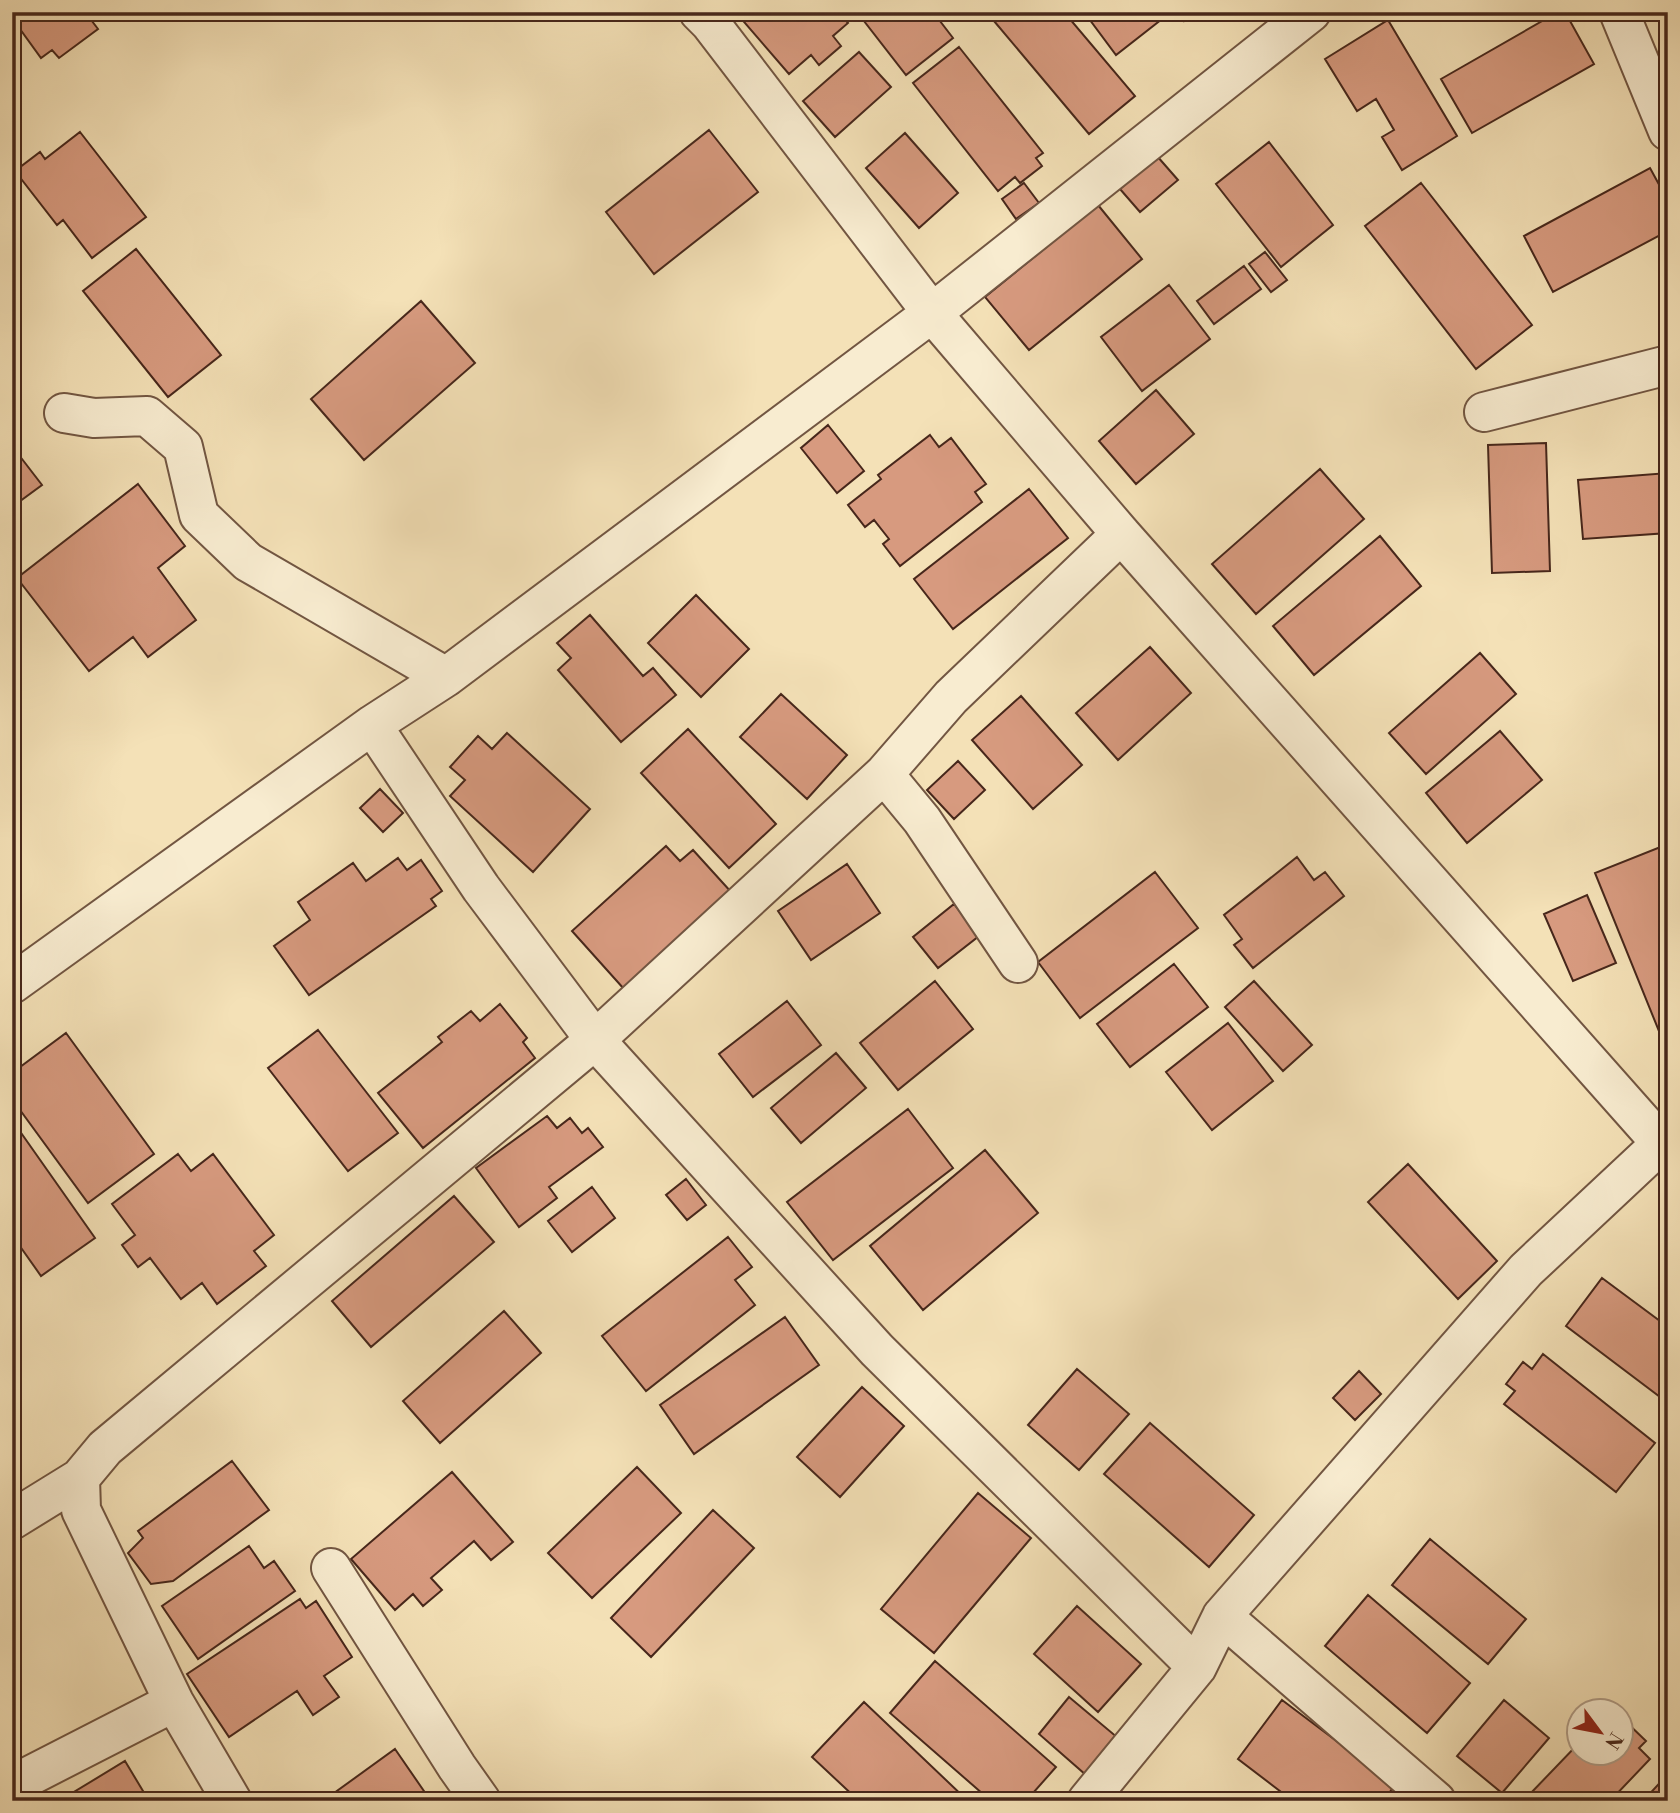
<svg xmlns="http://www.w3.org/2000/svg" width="1680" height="1813" font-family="'Libre Bodoni',serif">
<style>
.building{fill:#d79a7f;stroke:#47271b;stroke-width:2}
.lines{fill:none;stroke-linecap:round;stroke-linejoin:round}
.minor-casing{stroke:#725642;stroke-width:42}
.minor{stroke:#f8ecd0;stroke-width:38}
</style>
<rect width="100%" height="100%" fill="#f4e1b7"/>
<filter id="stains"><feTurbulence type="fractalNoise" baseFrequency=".00286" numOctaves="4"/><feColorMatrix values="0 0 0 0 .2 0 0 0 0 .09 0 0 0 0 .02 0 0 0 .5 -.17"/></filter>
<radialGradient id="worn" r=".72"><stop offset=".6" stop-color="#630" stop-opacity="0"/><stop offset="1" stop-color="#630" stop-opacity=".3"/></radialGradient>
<path class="building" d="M 12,12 L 85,12 L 98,29 L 59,58 L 52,50 L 41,58 L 12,18 Z
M 742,12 L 839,12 L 848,23 L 833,36 L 841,46 L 819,65 L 811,55 L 789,74 L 738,15 Z
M 857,12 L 933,12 L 953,38 L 906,75 Z
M 969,12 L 984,12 L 975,20 Z
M 1004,12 L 1064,12 L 1135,96 L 1089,134 L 994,21 Z
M 1084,12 L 1171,12 L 1116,55 Z
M 1178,12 L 1195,12 L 1184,21 Z
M 1558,12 L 1565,12 L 1594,64 L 1472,133 L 1441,79 Z
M 1388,20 L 1457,136 L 1402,170 L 1382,137 L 1394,130 L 1376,99 L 1357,111 L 1325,59 Z
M 959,47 L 1043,153 L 1036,158 L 1042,166 L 1020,183 L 1015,177 L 998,191 L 913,83 Z
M 859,52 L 891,87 L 835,137 L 803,101 Z
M 709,130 L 758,192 L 654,274 L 606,212 Z
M 80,132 L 146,217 L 92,258 L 63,220 L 57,225 L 15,171 L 40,152 L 45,159 Z
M 905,133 L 958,193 L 919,228 L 866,168 Z
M 1269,142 L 1333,225 L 1281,267 L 1216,184 Z
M 1157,156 L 1178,180 L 1140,212 L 1120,189 Z
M 1650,168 L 1668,201 L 1668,231 L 1553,292 L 1524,236 Z
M 1024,183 L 1039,203 L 1016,219 L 1002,199 Z
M 1421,183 L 1532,325 L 1476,369 L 1365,226 Z
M 1098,205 L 1142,259 L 1029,350 L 985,297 Z
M 136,249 L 221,355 L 168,397 L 83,291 Z
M 1265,252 L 1287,280 L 1271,292 L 1249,264 Z
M 1244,266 L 1261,289 L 1214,324 L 1197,301 Z
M 1169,285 L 1210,339 L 1142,391 L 1101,337 Z
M 421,301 L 475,363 L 364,460 L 311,399 Z
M 1156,390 L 1194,434 L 1136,484 L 1099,441 Z
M 828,425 L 864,471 L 837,493 L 801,448 Z
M 930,435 L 939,447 L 951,438 L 986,484 L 975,492 L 982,502 L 900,566 L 883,544 L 889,539 L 874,520 L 865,527 L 848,505 L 881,479 L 878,475 Z
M 1546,443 L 1550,571 L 1492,573 L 1488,445 Z
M 12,446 L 42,485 L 12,507 Z
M 1320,469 L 1364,519 L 1256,614 L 1212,564 Z
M 1668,473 L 1668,533 L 1583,539 L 1578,480 Z
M 138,484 L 185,546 L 158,568 L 196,620 L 148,657 L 133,637 L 89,671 L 17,578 Z
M 1029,489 L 1068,538 L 953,629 L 914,579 Z
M 1380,536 L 1421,586 L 1314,675 L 1273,626 Z
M 696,595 L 749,649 L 701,697 L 648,643 Z
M 590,615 L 643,676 L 653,668 L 676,695 L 621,742 L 558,670 L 571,658 L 557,643 Z
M 1150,647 L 1191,693 L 1118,760 L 1076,713 Z
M 1480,653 L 1516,694 L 1426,774 L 1389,733 Z
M 781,694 L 847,755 L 807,799 L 740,737 Z
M 1021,696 L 1082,765 L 1033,809 L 972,740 Z
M 688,729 L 776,824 L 729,868 L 641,773 Z
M 1500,731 L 1542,780 L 1467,843 L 1426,793 Z
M 507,733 L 590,809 L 533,872 L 450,796 L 465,780 L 450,767 L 478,736 L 492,749 Z
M 958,761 L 985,790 L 954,819 L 927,790 Z
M 380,789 L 403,813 L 383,832 L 360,808 Z
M 1668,844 L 1668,1045 L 1665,1046 L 1595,873 Z
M 666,846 L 680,861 L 693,850 L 732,893 L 624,989 L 572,931 Z
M 1297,857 L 1314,880 L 1325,872 L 1344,896 L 1253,968 L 1234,945 L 1242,939 L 1224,915 Z
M 398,858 L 407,870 L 421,860 L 442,891 L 431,899 L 436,906 L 309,995 L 274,946 L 310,920 L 298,902 L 353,863 L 366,881 Z
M 847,864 L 880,913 L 811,960 L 778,911 Z
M 1155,872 L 1198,928 L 1080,1018 L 1038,962 Z
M 1587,895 L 1616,963 L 1573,981 L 1544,914 Z
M 954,904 L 979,936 L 938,968 L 913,937 Z
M 1174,964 L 1208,1007 L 1130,1067 L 1097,1024 Z
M 935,981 L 973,1029 L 898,1090 L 860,1043 Z
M 1254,981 L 1312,1045 L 1283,1071 L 1225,1007 Z
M 787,1001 L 821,1045 L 753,1097 L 719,1054 Z
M 500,1004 L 527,1038 L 523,1042 L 535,1058 L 423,1148 L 378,1093 L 442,1042 L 438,1037 L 471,1011 L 480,1021 Z
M 1228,1023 L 1273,1081 L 1212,1130 L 1166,1072 Z
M 318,1030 L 398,1133 L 348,1171 L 268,1068 Z
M 66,1033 L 154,1154 L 88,1203 L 12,1099 L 12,1073 Z
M 836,1053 L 866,1088 L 801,1143 L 771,1108 Z
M 908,1109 L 953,1168 L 833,1260 L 787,1202 Z
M 547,1116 L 557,1128 L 570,1118 L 582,1133 L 588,1128 L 603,1147 L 549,1187 L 557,1198 L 519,1227 L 476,1168 Z
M 12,1120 L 95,1238 L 41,1276 L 12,1235 Z
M 985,1150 L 1038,1213 L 923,1310 L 870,1246 Z
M 178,1154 L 191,1171 L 213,1154 L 274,1235 L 254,1251 L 266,1266 L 217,1304 L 202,1283 L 181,1299 L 150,1258 L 138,1267 L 122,1245 L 135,1235 L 112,1204 Z
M 1408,1164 L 1497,1261 L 1458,1299 L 1368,1202 Z
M 686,1179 L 706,1205 L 687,1220 L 666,1195 Z
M 592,1187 L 615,1218 L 572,1252 L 548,1221 Z
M 454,1196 L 494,1242 L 371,1347 L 332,1301 Z
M 728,1237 L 752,1267 L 735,1280 L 755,1305 L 646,1391 L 602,1336 Z
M 1602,1278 L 1668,1327 L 1668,1403 L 1566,1326 Z
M 504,1311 L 541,1353 L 440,1443 L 403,1401 Z
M 785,1317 L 819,1365 L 694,1454 L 660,1405 Z
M 1543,1354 L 1655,1443 L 1616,1492 L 1504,1404 L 1515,1391 L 1506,1384 L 1523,1362 L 1532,1369 Z
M 1077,1369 L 1129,1414 L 1079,1470 L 1028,1425 Z
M 1359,1371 L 1381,1394 L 1355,1420 L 1333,1398 Z
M 862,1387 L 904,1426 L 840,1497 L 797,1457 Z
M 1150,1423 L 1254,1515 L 1209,1567 L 1104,1474 Z
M 232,1461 L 269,1510 L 173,1581 L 151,1584 L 128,1553 L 143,1538 L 138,1531 Z
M 637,1467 L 681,1513 L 592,1598 L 548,1553 Z
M 1668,1469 L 1668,1486 L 1660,1481 Z
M 452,1472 L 513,1542 L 491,1560 L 474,1541 L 431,1578 L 442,1590 L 423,1606 L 413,1594 L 395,1610 L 351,1559 Z
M 978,1493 L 1031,1538 L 934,1653 L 881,1609 Z
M 713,1510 L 754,1548 L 651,1657 L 611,1618 Z
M 1430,1539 L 1526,1619 L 1488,1664 L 1392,1585 Z
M 249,1546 L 264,1568 L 274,1561 L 295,1591 L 198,1659 L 162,1606 Z
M 1368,1595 L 1470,1683 L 1427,1733 L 1325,1646 Z
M 300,1599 L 306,1608 L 316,1601 L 352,1657 L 324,1676 L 339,1697 L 313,1715 L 297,1691 L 229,1737 L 187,1674 Z
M 1077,1606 L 1141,1664 L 1098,1712 L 1034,1654 Z
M 935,1661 L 1056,1767 L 1026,1801 L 991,1801 L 890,1713 Z
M 1069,1697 L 1118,1738 L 1086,1775 L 1039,1734 Z
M 1282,1700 L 1395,1785 L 1383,1801 L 1293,1801 L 1238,1759 Z
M 1504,1700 L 1549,1738 L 1502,1793 L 1457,1756 Z
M 864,1702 L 968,1801 L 859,1801 L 812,1757 Z
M 1620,1716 L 1646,1741 L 1639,1748 L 1650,1759 L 1610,1801 L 1536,1801 L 1529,1795 L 1578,1744 L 1578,1754 L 1620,1754 Z
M 395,1749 L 426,1794 L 417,1801 L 323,1801 Z
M 125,1761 L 149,1801 L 59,1801 Z
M 1668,1774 L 1668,1801 L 1643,1801 Z"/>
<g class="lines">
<g class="minor-casing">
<path id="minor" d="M 699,12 L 710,23 L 932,313 L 1121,534 L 1661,1143
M 1619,12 L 1668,131
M 1484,412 L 1668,365
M 64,413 L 94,418 L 147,416 L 183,447 L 199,515 L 248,562 L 446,677
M 372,725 L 481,888 L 595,1040 L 877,1350 L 1197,1667
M 884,774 L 922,820 L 1018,963
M 12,984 L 372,725 L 446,677 L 932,313 L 1311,12
M 12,1520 L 80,1478
M 331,1568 L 457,1767 L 481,1801
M 1222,1616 L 1436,1801
M 12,1785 L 174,1702
M 232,1801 L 174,1702 L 81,1510 L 80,1478 L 105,1448 L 595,1040 L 884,774 L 951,697 L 1121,534
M 1087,1801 L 1197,1667 L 1222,1616 L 1526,1270 L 1668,1137"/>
</g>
<use href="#minor" class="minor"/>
</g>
<rect width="1680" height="1813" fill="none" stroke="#f4e1b7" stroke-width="42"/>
<rect x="14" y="14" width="1652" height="1785" fill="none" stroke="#47271b" stroke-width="3.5"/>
<rect x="21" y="21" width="1638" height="1771" fill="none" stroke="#47271b" stroke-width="2"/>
<g transform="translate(1600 1732) rotate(122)"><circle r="33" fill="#f8ecd0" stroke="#b19d88" stroke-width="2"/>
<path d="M0-5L12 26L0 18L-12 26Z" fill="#8f2418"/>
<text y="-10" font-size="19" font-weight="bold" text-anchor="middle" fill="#47271b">N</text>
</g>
<rect width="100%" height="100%" filter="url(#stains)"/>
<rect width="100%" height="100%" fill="url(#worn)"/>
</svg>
